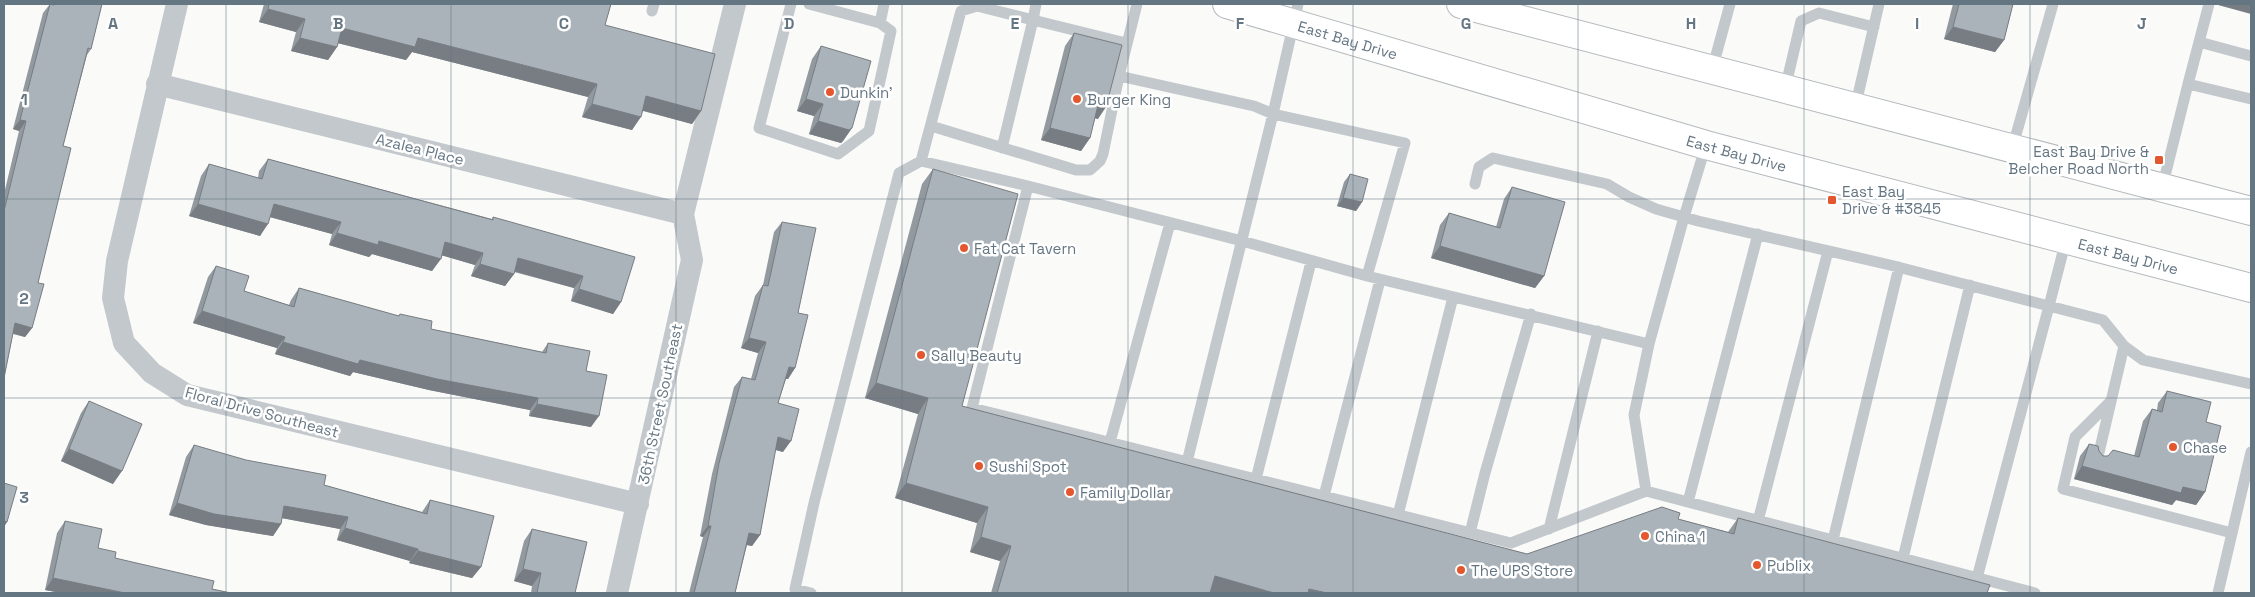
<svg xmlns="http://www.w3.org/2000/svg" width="2255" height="597" font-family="'Space Grotesk',sans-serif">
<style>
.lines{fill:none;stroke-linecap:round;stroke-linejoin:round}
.primary-casing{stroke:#b5babe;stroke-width:30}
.lane{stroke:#c3c8cc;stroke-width:11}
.street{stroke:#c3c8cc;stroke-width:22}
.primary{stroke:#fff;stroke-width:28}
.wall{fill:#929a9f}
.shaded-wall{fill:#777d82}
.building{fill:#aab3b9;stroke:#777d82}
.grid{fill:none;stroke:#657683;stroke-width:1;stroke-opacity:0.55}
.poi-dot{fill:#e4572e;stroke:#fff;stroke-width:2}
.labels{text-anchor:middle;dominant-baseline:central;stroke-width:5;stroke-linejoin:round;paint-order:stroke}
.street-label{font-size:15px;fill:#657683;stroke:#fff}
.poi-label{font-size:15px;fill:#657683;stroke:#fff;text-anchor:start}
.grid-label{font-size:16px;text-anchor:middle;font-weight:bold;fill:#657683;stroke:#fff;stroke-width:5;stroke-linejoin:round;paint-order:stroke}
</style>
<rect width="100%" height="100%" fill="#fafaf8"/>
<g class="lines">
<g class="primary-casing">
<g id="primary">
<path id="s1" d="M 1227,4 L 1706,145 L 2251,288"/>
<path d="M 1461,4 L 2251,211"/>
</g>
</g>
<path class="lane" d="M 791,4 L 759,128 L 838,154 L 869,131 L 891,31 L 880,23 L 809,4
M 1036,4 L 1033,20 L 1126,43
M 1137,4 L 1119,76 L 1254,106 L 1273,114 L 1187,462
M 652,11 L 654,4
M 880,23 L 884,4
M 2199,42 L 2251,56
M 1712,70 L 1730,4
M 2188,84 L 2209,4
M 1785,89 L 1801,21 L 1819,13 L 1874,27
M 1855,108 L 1879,4
M 931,126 L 1076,170 L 1090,170 L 1100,161 L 1103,154 L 1119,76
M 2012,149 L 2053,4
M 921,161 L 961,11 L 977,6 L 1033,20 L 1002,148
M 1475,184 L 1479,167 L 1493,158 L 1607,184 L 1629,197 L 1656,209 L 1698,221 L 1890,265 L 2049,306 L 1977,578
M 1028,186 L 1242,241 L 1367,276 L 1405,143 L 1273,114 L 1298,4
M 2162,188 L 2188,84 L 2251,99
M 2066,240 L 2049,306 L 2103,320 L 2124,346 L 2143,360 L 2251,384
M 1367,276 L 1649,344 L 1684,217 L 1706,145
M 2111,401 L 2075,437 L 2063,489 L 2232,533
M 1110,442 L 1170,223
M 2097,461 L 2124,346
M 1256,479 L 1311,262
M 1646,491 L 1634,415 L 1649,344
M 1324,496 L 1380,280
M 1688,502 L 1758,234
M 1398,515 L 1453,297
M 1758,521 L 1828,251
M 1549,529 L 1598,331
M 1470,533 L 1485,473 L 1531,314
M 1833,540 L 1899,267
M 1903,558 L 1970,285
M 811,593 L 795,589 L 814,503 L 899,173 L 921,161 L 1028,186 L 972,408 L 1511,543 L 1646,491 L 2035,593
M 2218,593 L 2251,452"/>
<path class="street" d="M 177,4 L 117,261 L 113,298 L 124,343 L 152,373 L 187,395 L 638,504
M 157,84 L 683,214
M 617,593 L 692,260 L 683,214 L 735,4"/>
<use href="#primary" class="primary"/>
</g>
<path class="wall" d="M 50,4 L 102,4 L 91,49 L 87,55 L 63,146 L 38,283 L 32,328 L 25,337 L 13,334 L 4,378 L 4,194 L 19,131 L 13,129 L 43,13 Z
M 264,4 L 611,4 L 605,25 L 701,111 L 692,124 L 643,111 L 632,130 L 582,117 L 588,97 L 412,52 L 406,60 L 338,43 L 337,47 L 328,60 L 291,51 L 296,32 L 259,22 Z
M 1953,4 L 2013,4 L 2004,40 L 1995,52 L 1944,39 Z
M 1074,33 L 1098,119 L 1095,118 L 1090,138 L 1081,151 L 1041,140 L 1065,46 Z
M 821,46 L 852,128 L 843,141 L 841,143 L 809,134 L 814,116 L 797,111 L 812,59 Z
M 268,159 L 492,219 L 493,217 L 621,302 L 613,314 L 571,301 L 574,288 L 514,272 L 514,274 L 505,286 L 471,276 L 475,265 L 442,255 L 432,271 L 372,254 L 369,257 L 329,245 L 332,234 L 270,217 L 260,236 L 189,216 L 201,176 L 209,164 L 258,178 L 259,171 Z
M 933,169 L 962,406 L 1527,554 L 1678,519 L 1728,532 L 1738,518 L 1987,593 L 991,593 L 1000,561 L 970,552 L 977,523 L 895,498 L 918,414 L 865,398 L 922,184 Z
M 1350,174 L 1362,202 L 1356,211 L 1337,206 L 1344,182 Z
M 1512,187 L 1544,276 L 1535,288 L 1431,258 L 1440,225 L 1449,213 L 1496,227 L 1504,199 Z
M 782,222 L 798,313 L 795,368 L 788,379 L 786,379 L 778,403 L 783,452 L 775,450 L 760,535 L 752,546 L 747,545 L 735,593 L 689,593 L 703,537 L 700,536 L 712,474 L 734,387 L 742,377 L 751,379 L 758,353 L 741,348 L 755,296 L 763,285 L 774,232 Z
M 216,266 L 244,291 L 289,305 L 291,300 L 299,288 L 398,316 L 400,314 L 431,329 L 542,352 L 548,343 L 586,371 L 591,427 L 529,416 L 530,410 L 429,390 L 353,372 L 350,376 L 275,354 L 277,348 L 193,323 L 208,277 Z
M 2167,391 L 2206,422 L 2205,492 L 2196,505 L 2176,500 L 2172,505 L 2074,479 L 2080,456 L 2089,444 L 2103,456 L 2134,456 L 2143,421 L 2152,409 L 2157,410 L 2158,403 Z
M 89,401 L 113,484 L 61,461 L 81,413 Z
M 194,445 L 324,485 L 422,512 L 430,500 L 481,567 L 472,578 L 409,563 L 410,561 L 337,540 L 340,529 L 282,518 L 281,524 L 273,536 L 206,525 L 169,515 L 186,457 Z
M 65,521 L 98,548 L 115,558 L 212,589 L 231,593 L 61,593 L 45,590 L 57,533 Z
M 532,529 L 575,593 L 531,593 L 532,586 L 514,581 L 524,541 Z"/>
<path class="shaded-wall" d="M 2219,4 L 2251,4 L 2251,14 L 2218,5 Z
M 268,9 L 305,19 L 296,32 L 259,22 Z
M 1953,27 L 2004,40 L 1995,52 L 1944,39 Z
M 342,28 L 418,38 L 597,84 L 588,97 L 412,52 L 406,60 L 333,42 Z
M 300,38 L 337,47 L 328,60 L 291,51 Z
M 646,96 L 701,111 L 692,124 L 637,109 Z
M 806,99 L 823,104 L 814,116 L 797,111 Z
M 592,104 L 641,117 L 632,130 L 582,117 Z
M 1098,105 L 1106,107 L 1098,119 L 1090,117 Z
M 20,120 L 26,121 L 19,131 L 13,129 Z
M 818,121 L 852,128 L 843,141 L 841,143 L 809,134 Z
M 1050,128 L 1090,138 L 1081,151 L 1041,140 Z
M 1343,198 L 1362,202 L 1356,211 L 1337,206 Z
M 198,204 L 268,224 L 260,236 L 189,216 Z
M 274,204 L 341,222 L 332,234 L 266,216 Z
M 337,233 L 379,241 L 441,259 L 432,271 L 372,254 L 369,257 L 329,245 Z
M 445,242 L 483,253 L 475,265 L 437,254 Z
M 1440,246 L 1544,276 L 1535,288 L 1431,258 Z
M 518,258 L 583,276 L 574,288 L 510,270 Z
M 480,264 L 514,274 L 505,286 L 471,276 Z
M 579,289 L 621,302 L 613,314 L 571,301 Z
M 202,311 L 285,337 L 277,348 L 193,323 Z
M 15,323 L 32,328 L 25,337 L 8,332 Z
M 749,338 L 766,342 L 758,353 L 741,348 Z
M 283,342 L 360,360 L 538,398 L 530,410 L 429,390 L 353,372 L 350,376 L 275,354 Z
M 789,367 L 795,368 L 788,379 L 781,378 Z
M 876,383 L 928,398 L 918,414 L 865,398 Z
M 537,404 L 599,416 L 591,427 L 529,416 Z
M 778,437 L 791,441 L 783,452 L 770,448 Z
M 69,449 L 122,471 L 113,484 L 61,461 Z
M 2082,466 L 2183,487 L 2205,492 L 2196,505 L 2176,500 L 2172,505 L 2074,479 Z
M 906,483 L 988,507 L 977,523 L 895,498 Z
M 177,503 L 281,524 L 273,536 L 206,525 L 169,515 Z
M 284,506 L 348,517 L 340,529 L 276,517 Z
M 4,521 L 7,522 L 4,527 Z
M 708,526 L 711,526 L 703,537 L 700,536 Z
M 345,528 L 418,549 L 410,561 L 337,540 Z
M 749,533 L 760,535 L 752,546 L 742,544 Z
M 981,537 L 1011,546 L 1000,561 L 970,552 Z
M 418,551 L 481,567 L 472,578 L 409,563 Z
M 523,569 L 541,573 L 532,586 L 514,581 Z
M 1215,576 L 1274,593 L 1210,593 Z
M 53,578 L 125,593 L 61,593 L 45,590 Z
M 1309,589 L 1327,593 L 1306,593 Z"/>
<path class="building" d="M 50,4 L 54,5 L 55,4 L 102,4 L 91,49 L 88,48 L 63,146 L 71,148 L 38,283 L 44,284 L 32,328 L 15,323 L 4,378 L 4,211 L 26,121 L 20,120 Z
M 269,4 L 611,4 L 605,25 L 715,54 L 701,111 L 646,96 L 641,117 L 592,104 L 597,84 L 418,38 L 415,47 L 342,28 L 337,47 L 300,38 L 305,19 L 268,9 Z
M 1959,4 L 2013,4 L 2004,40 L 1953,27 Z
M 1074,33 L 1122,45 L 1106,107 L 1098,105 L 1090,138 L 1050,128 Z
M 821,46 L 871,61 L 852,128 L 849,130 L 818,121 L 823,104 L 806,99 Z
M 268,159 L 493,220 L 493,217 L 635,257 L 621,302 L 579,289 L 583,276 L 518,258 L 514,274 L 480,264 L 483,253 L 445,242 L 441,259 L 379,241 L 378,245 L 337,233 L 341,222 L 274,204 L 268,224 L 198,204 L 209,164 L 262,179 Z
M 933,169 L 1018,194 L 962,406 L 1527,554 L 1662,507 L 1680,513 L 1678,519 L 1734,534 L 1738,518 L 1990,585 L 1987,593 L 1327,593 L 1309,589 L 1308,593 L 1274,593 L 1215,576 L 1210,593 L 997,593 L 1011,546 L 981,537 L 988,507 L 906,483 L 928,398 L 876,383 Z
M 1350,174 L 1368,179 L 1362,202 L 1343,198 Z
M 1512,187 L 1565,202 L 1544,276 L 1440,246 L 1449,213 L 1500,228 Z
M 782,222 L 816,228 L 798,313 L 808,315 L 795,368 L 789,367 L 778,403 L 799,409 L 791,441 L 778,437 L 760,535 L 749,533 L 735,593 L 694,593 L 711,526 L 708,526 L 719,463 L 742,377 L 755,380 L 766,342 L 749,338 L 763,285 L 768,286 Z
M 216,266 L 249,276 L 244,291 L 294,307 L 299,288 L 399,316 L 400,314 L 432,321 L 431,329 L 546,353 L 548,343 L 590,351 L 586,371 L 607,375 L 599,416 L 537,404 L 538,398 L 437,379 L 360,360 L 358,364 L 283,342 L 285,337 L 202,311 Z
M 2167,391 L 2211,402 L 2206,422 L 2221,426 L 2205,492 L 2183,487 L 2181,493 L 2082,466 L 2089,444 L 2098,446 L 2099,451 L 2103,456 L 2108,456 L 2113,450 L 2139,457 L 2152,409 L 2162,412 Z
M 89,401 L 142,424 L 122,471 L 69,449 Z
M 194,445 L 246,460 L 326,475 L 324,485 L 427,514 L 430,500 L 494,516 L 481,567 L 418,551 L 418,549 L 345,528 L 348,517 L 284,506 L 281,524 L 214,514 L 177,503 Z
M 4,483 L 17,487 L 7,522 L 4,521 Z
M 65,521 L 102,529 L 98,548 L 116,552 L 115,558 L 214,581 L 212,589 L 231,593 L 125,593 L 53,578 Z
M 532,529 L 587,542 L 575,593 L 537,593 L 541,573 L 523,569 Z"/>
<path class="grid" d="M 226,4 L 226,593M 451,4 L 451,593M 676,4 L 676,593M 902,4 L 902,593M 1128,4 L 1128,593M 1353,4 L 1353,593M 1578,4 L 1578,593M 1804,4 L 1804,593M 2030,4 L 2030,593M 4,199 L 2251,199M 4,398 L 2251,398"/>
<g class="poi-dot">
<circle cx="830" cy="92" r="5"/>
<circle cx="1077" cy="99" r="5"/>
<rect x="2154" y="155" width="10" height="10" rx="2.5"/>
<rect x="1827" y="195" width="10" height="10" rx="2.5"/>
<circle cx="964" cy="248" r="5"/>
<circle cx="921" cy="355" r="5"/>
<circle cx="2173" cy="447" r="5"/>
<circle cx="979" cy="466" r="5"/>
<circle cx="1070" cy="492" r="5"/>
<circle cx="1645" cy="536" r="5"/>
<circle cx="1757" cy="565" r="5"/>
<circle cx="1461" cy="570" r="5"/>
</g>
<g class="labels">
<g class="street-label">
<text stroke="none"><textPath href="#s1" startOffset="126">East Bay Drive</textPath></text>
<text transform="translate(420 149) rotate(14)">Azalea Place</text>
<text stroke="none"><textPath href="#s1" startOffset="531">East Bay Drive</textPath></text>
<text stroke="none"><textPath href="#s1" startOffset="936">East Bay Drive</textPath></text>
<text transform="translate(660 404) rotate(-78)">36th Street Southeast</text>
<text transform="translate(262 412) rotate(15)">Floral Drive Southeast</text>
</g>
<g class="poi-label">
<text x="840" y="92">Dunkin'</text>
<text x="1087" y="99">Burger King</text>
<text x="2149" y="151" text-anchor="end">East Bay Drive &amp;<tspan x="2149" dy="17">Belcher Road North</tspan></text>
<text x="1842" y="191">East Bay<tspan x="1842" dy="17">Drive &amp; #3845</tspan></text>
<text x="974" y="248">Fat Cat Tavern</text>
<text x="931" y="355">Sally Beauty</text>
<text x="2183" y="447">Chase</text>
<text x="989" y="466">Sushi Spot</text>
<text x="1080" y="492">Family Dollar</text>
<text x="1655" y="536">China 1</text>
<text x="1767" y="565">Publix</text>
<text x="1471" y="570">The UPS Store</text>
</g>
</g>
<g class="grid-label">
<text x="113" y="29">A</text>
<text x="338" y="29">B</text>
<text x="564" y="29">C</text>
<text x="789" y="29">D</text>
<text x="1015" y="29">E</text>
<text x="1240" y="29">F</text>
<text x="1466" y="29">G</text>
<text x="1691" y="29">H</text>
<text x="1917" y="29">I</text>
<text x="2142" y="29">J</text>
<text x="24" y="105">1</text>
<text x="24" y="304">2</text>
<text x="24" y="503">3</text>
</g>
<rect width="2255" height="597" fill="none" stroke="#657683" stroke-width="10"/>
</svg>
